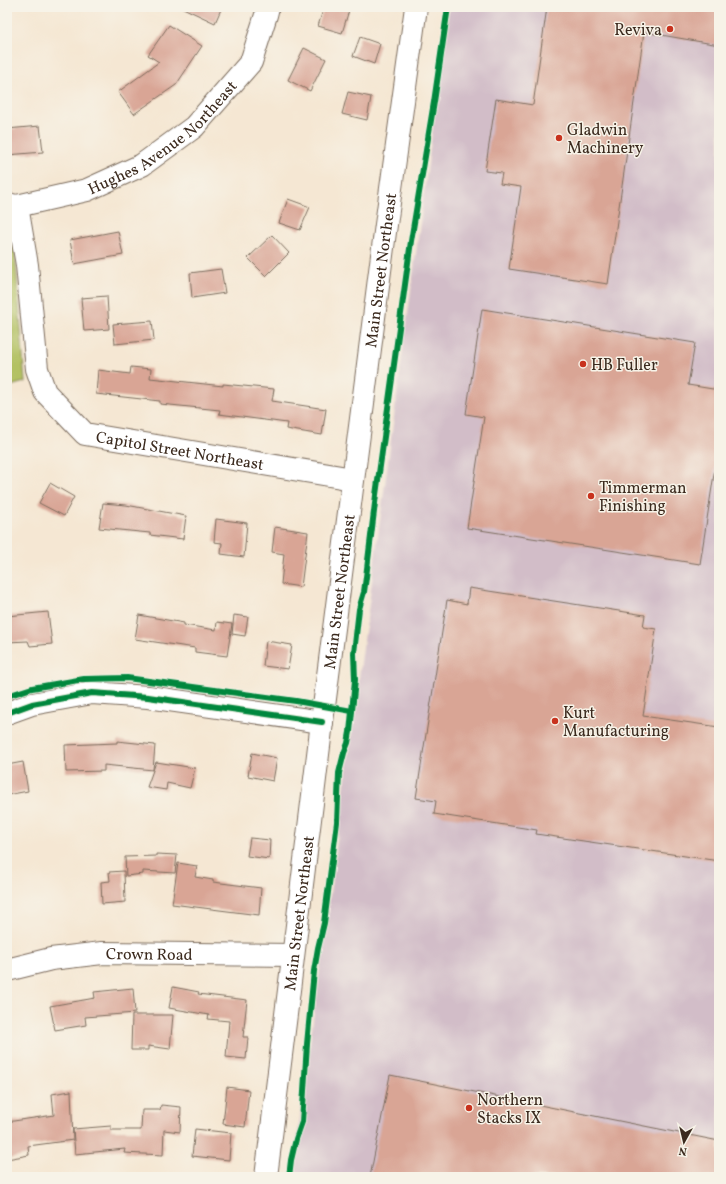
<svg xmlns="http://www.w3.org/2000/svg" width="726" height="1184" font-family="Vollkorn,serif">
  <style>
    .industrial { fill: #d2bdc8 }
    .green { fill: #b3c164; stroke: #777641 }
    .building { fill: #d9a595 }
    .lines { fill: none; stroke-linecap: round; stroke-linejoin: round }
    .minor-casing { stroke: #7c6c5d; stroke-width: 24 }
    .minor { stroke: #fff; stroke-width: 22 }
    .cycleway-casing { stroke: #f7f3e8; stroke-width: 8 }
    .cycleway { stroke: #00873e; stroke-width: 6 }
    .poi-dot { fill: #c8321e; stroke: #f7f3e8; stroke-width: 1.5 }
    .labels { text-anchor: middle; stroke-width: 3; stroke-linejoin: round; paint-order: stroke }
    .poi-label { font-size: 16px; fill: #3b2a1e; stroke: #f7f3e8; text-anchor: start }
    .street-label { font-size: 16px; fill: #3b2a1e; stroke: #f7f3e8 }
  </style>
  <rect width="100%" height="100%" fill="#f7f3e8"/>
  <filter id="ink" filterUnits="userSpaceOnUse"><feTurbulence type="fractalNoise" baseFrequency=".025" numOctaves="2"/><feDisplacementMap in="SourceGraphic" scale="8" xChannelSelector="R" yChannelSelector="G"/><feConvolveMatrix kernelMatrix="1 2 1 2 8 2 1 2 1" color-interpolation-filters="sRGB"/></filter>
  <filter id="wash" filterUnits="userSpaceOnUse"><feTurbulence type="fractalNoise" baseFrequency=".012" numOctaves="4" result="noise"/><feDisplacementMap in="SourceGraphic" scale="16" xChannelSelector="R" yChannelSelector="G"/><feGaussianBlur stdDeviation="0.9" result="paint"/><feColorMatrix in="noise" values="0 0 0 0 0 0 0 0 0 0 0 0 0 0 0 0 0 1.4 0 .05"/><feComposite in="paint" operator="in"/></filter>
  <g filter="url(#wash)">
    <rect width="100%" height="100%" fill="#f5e7d3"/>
    <polygon class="industrial" points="449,7 719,7 719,1177 292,1177"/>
    <polygon class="green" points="7,216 13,223 25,382 7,387"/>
    <g id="blocks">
      <g class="building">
        <polygon points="181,7 222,7 215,23"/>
        <polygon points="324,7 350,7 342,33 318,26"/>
        <polygon points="547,7 719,7 719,45 644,32 608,284 509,269 521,187 500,184 502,173 485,171 496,99 533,105"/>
        <polygon points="169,25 202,46 176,85 134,114 118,92 159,62 148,55"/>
        <polygon points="360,37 380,44 374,64 353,56"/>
        <polygon points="304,48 326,59 310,91 288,80"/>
        <polygon points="348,92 371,97 367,120 342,114"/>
        <polygon points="40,126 43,152 7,155 7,129"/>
        <polygon points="288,199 310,207 300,230 279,223"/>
        <polygon points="118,231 123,255 74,264 70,240"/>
        <polygon points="272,235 289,253 266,276 248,258"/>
        <polygon points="221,269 225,293 192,298 190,273"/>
        <polygon points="107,296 109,329 84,331 81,298"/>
        <polygon points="482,309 695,343 688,385 719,390 719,442 700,564 467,528 484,417 466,414"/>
        <polygon points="152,321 154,340 115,344 113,324"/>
        <polygon points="131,367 151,369 150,378 223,386 223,384 274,389 272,401 326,409 322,435 286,429 287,423 219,414 220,410 160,404 160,401 96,394 98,370 130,374"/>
        <polygon points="50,483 74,497 64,516 39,503"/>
        <polygon points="103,503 126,505 186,516 183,539 150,535 150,533 99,528"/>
        <polygon points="216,519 247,523 244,557 221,554 222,543 214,542"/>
        <polygon points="275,527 308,532 301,587 281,584 284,554 272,552"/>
        <polygon points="469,588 645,615 643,627 656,629 643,716 719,727 719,861 536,834 537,830 434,814 436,801 416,798 447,600 467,604"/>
        <polygon points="48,612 52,644 30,646 28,641 7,642 7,616"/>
        <polygon points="139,615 184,623 184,625 216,630 217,622 232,624 227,656 195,652 195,648 135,639"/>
        <polygon points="234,615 248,617 245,636 232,634"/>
        <polygon points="266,641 292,645 288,669 263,666"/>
        <polygon points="117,741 155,745 153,770 104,765 104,771 66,772 65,745 117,743"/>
        <polygon points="252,753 277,758 273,781 248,776"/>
        <polygon points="23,762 28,791 7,795 7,765"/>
        <polygon points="156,762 195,768 190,788 167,783 166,790 147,787"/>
        <polygon points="250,838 270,840 269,859 247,856"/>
        <polygon points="156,854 177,855 175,873 143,871 143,874 126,876 125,857 156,856"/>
        <polygon points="178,863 197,866 195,877 213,880 213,882 261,888 259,915 172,904"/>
        <polygon points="124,871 125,902 102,904 101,882 110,881 109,872"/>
        <polygon points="173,987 199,992 198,994 247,1000 243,1037 248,1037 246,1059 226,1057 229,1021 208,1019 209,1015 169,1008"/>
        <polygon points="133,988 135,1013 85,1017 86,1025 55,1030 50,1006 95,998 94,992"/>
        <polygon points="132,1015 173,1015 170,1049 148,1046 148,1050 131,1050"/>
        <polygon points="390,1075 719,1141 719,1168 717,1177 370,1177"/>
        <polygon points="227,1087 249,1090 245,1127 223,1124"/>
        <polygon points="71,1091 73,1140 28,1146 29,1155 7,1159 7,1122 54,1115 52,1094"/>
        <polygon points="161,1105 181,1107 180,1132 164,1130 163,1155 124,1153 125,1149 75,1154 73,1129 111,1126 111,1130 141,1130 142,1110 160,1110"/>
        <polygon points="195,1129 231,1133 229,1160 192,1156"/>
      </g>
    </g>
  </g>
  <g filter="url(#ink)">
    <use href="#blocks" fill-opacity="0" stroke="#7c6c5d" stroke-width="1"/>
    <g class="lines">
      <g class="minor-casing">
        <g id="minor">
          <path id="s1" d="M7 204 17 206 87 190 142 165 194 127 251 62 266 15 268 7"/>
          <path id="s2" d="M17 206 27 265 37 369 45 392 85 434 353 479"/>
          <polyline points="7,713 32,704 92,693 148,697 322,722"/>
          <path id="s3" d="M7 970 51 959 102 953 293 955"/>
          <path id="s4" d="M266 1177 322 722 385 232 416 7"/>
        </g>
      </g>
      <use href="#minor" class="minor"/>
      <g class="cycleway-casing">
        <g id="cycleway">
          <polyline points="7,696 32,688 84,679 127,678 296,701 352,711"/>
          <polyline points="7,713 32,704 92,693 148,697 322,722"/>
          <polyline points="289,1177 291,1160 296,1139 302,1122 307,1044 314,971 318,948 324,923 337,822 339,773 344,753 348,743 350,732 355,680 354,653 359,609 364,592 366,577 376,495 411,241 434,102 448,7"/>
        </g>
      </g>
      <use href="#cycleway" class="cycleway"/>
    </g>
  </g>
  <g class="poi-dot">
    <circle cx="670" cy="29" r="4"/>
    <circle cx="559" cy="138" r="4"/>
    <circle cx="583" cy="364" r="4"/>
    <circle cx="591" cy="496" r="4"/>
    <circle cx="555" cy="721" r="4"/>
    <circle cx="469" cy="1108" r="4"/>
  </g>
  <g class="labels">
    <g class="poi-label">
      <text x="662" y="35" text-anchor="end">Reviva</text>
      <text x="567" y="135">Gladwin<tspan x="567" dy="18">Machinery</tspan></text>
      <text x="591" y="370">HB Fuller</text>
      <text x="599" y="493">Timmerman<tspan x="599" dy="18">Finishing</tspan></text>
      <text x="563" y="718">Kurt<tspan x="563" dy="18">Manufacturing</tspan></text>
      <text x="477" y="1105">Northern<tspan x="477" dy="18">Stacks IX</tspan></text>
    </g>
    <g class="street-label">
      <text dy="6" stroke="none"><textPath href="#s1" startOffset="175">Hughes Avenue Northeast</textPath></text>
      <text dy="6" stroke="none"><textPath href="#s4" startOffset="914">Main Street Northeast</textPath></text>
      <text dy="6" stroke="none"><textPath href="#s2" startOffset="343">Capitol Street Northeast</textPath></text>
      <text dy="6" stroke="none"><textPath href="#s4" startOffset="590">Main Street Northeast</textPath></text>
      <text dy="6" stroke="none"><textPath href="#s4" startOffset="266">Main Street Northeast</textPath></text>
      <text dy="6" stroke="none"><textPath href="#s3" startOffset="144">Crown Road</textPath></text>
    </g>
  </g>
  <rect width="726" height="1184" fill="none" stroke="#f7f3e8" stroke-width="24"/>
  <g transform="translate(684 1142) rotate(188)" stroke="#f7f3e8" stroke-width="3" paint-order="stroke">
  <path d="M0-3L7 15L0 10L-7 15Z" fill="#3b2a1e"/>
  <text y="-6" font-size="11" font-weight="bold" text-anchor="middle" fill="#3b2a1e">N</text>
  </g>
</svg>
